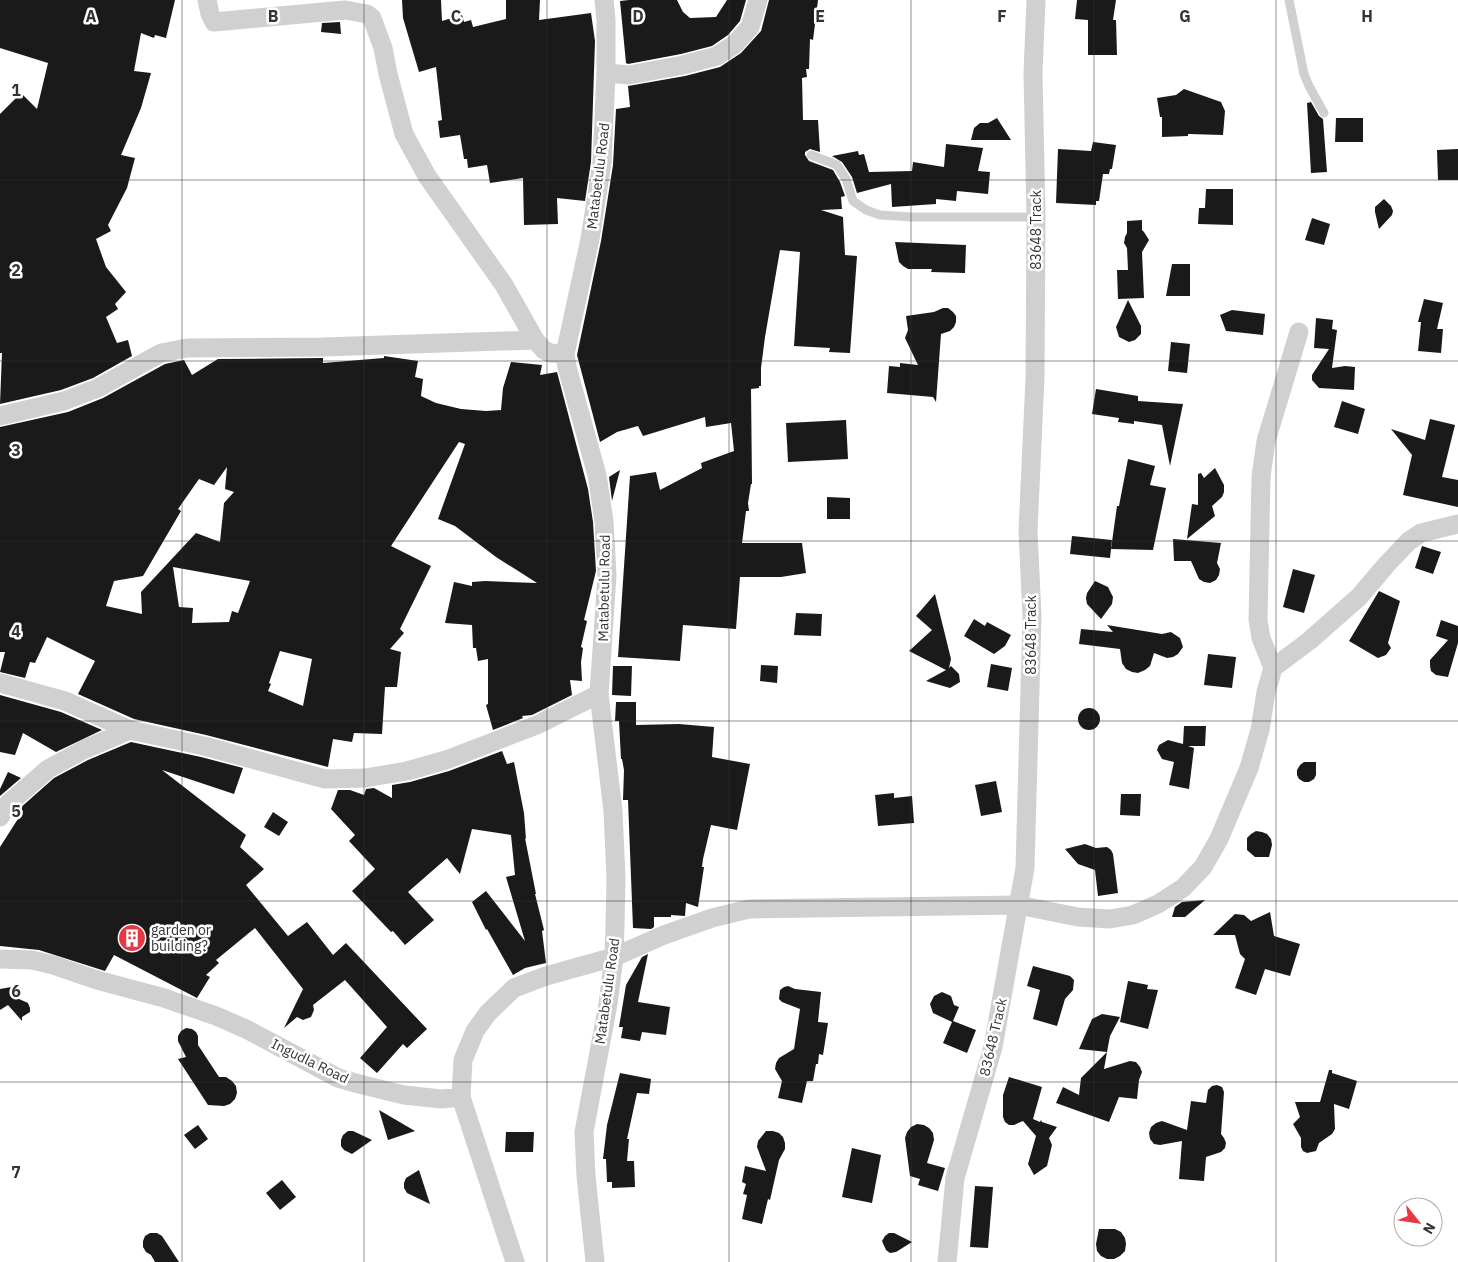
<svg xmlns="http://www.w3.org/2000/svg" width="1458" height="1262" font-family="'IBM Plex Sans',sans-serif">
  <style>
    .building { fill: #1a1a1a; fill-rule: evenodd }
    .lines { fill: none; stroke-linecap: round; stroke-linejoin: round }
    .service { stroke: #d0d0d0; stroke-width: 9 }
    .minor { stroke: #d0d0d0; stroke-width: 19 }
    .grid { fill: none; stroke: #333; stroke-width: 1; stroke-opacity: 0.55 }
    .labels { text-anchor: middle; stroke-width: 5; stroke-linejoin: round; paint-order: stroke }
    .street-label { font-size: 14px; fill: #333; stroke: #fff }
    .poi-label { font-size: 14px; fill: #333; stroke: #fff; text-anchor: start }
    .grid-label { font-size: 16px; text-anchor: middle; font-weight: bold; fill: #333; stroke: #fff; stroke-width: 5; stroke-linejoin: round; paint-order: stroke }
  </style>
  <rect width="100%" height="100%" fill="#fff"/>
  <g class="building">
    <polygon points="0,0 175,0 166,38 155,35 154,38 141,33 134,71 151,73 141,108 121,155 135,158 127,188 108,225 111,231 96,239 106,267 126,292 115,304 118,309 106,317 117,343 128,340 132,356 93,378 61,390 0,404 2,353 0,353 0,114 21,93 37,109 48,63 0,48"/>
    <polygon points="402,0 441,0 442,21 462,15 464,22 471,20 473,27 506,19 506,0 540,0 539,20 591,13 595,41 591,162 585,201 557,198 558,224 524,225 523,178 490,183 487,165 468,168 467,159 464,159 460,135 440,138 438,121 442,120 436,67 419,72 403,18"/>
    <polygon points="629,0 677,0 683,12 690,18 716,17 727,0 746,0 740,21 728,35 712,46 681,54 628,64 626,63 620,1"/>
    <polygon points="769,0 818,0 813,40 810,39 809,69 806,69 807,77 802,78 803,120 818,120 820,152 810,149 805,152 805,155 809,161 833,170 840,182 845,196 841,197 842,209 821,210 843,217 845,255 857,256 850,353 829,352 830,348 794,346 800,252 780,250 765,337 761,368 761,386 759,386 759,388 751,389 752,484 751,484 748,503 749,511 746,511 742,543 802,543 806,573 781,577 740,577 736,629 683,625 680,661 618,657 630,476 656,472 660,490 702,468 701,463 734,451 731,423 706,427 705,417 643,436 638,426 617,432 600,442 577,355 601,241 613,165 616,109 630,107 628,86 685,76 720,67 741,53 761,31"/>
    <polygon points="1077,0 1116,0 1113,20 1116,20 1117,55 1088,55 1088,20 1075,19"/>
    <polygon points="340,22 341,34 321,32 322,23"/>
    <polygon points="1184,89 1221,102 1225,111 1223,135 1188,134 1188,136 1162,137 1162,117 1160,117 1157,98 1176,95"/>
    <polygon points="1311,102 1319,116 1323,119 1327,172 1311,173 1307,103"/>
    <polygon points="997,118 1011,140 971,140 974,128 980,123 988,123"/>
    <polygon points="1336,118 1363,118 1363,142 1335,142"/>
    <polygon points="1093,142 1116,145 1112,169 1110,169 1109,174 1103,174 1099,201 1096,201 1096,205 1056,203 1058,149 1091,151"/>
    <polygon points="946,144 983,148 978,171 990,172 988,194 957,191 956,201 936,199 936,204 892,207 891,184 857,193 852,177 842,162 832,156 858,151 859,155 864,154 869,172 912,171 913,162 944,167"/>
    <polygon points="1458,149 1458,180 1438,180 1437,150"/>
    <polygon points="1206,189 1233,189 1233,225 1198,224 1199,208 1205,208"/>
    <polygon points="1384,199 1391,206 1393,211 1392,215 1379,229 1375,212 1375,207"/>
    <polygon points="1312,218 1330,224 1324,245 1305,240"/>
    <polygon points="1142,220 1142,230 1144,232 1149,240 1142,252 1144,298 1118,299 1117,270 1128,270 1127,248 1124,243 1125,237 1127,233 1127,221"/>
    <polygon points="895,242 966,245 965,273 931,272 932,269 908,269 903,266 899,262"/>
    <polygon points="1172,264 1190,264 1190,296 1166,296"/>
    <polygon points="1424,299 1443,303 1437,329 1443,329 1441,353 1418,351 1421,322 1418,322"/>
    <polygon points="1128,300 1141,326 1141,334 1135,340 1129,342 1119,337 1116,327"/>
    <polygon points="943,308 948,308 953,312 956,316 956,322 954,327 950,331 941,334 936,402 933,397 887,393 889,366 900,367 900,363 918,365 905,338 908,330 906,316 934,312"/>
    <polygon points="1232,310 1265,314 1263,335 1226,331 1220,315"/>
    <polygon points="1316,318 1333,320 1332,329 1337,330 1332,368 1345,366 1355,367 1354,390 1319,388 1312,380 1312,375 1329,349 1314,348"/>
    <polygon points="1171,342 1190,344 1187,373 1168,371"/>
    <path d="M384 356 418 361 415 377 423 379 421 396 436 403 461 409 486 411 501 410 503 388 511 362 542 365 540 375 557 372 588 489 593 522 596 571 584 620 587 621 581 647 583 648 581 662 582 681 570 680 572 695 532 715 522 716 523 718 493 730 486 705 488 704V659L478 661 476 648H473L472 625 445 623 454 582 472 586V582L485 581 537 583 496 557 455 526 438 519 465 444 459 442 391 546 431 566 400 629 404 633 390 649 401 652 397 687H385L382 734 354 733 352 742 333 739 328 767 206 735 134 719 78 694 95 661 47 637 35 663 30 662 25 678 0 672 5 652H0V427L68 412 103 398 165 364 184 360 192 375 218 359 323 358V363L384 358ZM227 467 225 489 234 492 224 503 220 542 196 533 141 592 142 614 106 606 114 581 143 576 181 511 178 509 199 479 214 485ZM173 567 250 581 238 613 232 611 229 622 192 623 193 608 179 607ZM280 651 312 659 303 706 268 691 271 684 269 683Z"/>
    <polygon points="1096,389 1138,396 1138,401 1183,404 1170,466 1162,425 1134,421 1134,424 1118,422 1119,418 1092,414"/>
    <polygon points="1342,401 1365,409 1358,434 1334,427"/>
    <polygon points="1430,419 1455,425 1442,477 1458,480 1458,507 1403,495 1412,455 1391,429 1425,440"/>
    <polygon points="846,420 848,459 788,462 786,423"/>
    <polygon points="1128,459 1155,466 1150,485 1166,488 1153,550 1111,549 1117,506 1119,506"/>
    <polygon points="1215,468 1224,485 1224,492 1222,497 1212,506 1215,516 1187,539 1192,504 1198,505 1198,474 1201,473 1204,478"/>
    <polygon points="620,470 612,501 609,477"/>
    <polygon points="827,497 850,498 850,519 827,519"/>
    <polygon points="1072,536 1112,540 1110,558 1070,554"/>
    <polygon points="1173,539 1221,543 1217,563 1220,569 1219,575 1216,580 1210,583 1204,582 1199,579 1191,561 1174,561"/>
    <polygon points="1422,546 1441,552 1433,574 1415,568"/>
    <polygon points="1293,569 1315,575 1304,613 1283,607"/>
    <polygon points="1095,581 1108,587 1113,597 1112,604 1101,619 1087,604 1086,598 1087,593"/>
    <polygon points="1379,591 1400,601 1388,643 1391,648 1386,655 1378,658 1349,641"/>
    <polygon points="935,594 951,659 949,668 951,666 959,674 960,682 950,688 926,681 946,670 909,651 932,630 916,616"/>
    <polygon points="796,613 822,614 821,636 794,635"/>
    <polygon points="974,619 985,626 987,622 1011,635 1005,646 994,654 964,636"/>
    <polygon points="1441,620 1458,626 1458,643 1448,677 1436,675 1431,671 1430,666 1430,660 1448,640 1436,636"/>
    <polygon points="1107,625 1162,634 1171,632 1180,638 1183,647 1178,654 1173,657 1167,658 1154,653 1150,666 1145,670 1138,673 1132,672 1126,669 1122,663 1120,649 1079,644 1081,629 1113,632"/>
    <polygon points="1208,654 1236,657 1232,688 1204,685"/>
    <polygon points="991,664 1012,668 1008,691 987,687"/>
    <polygon points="761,665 778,666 777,683 760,681"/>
    <polygon points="613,666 632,666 631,696 612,695"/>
    <polygon points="0,695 61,712 102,730 56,752 23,733 15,755 0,752"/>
    <polygon points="616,702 636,702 636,725 679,724 714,727 712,757 750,764 737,830 711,825 703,859 702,867 704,867 698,907 686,903 685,916 671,915 671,917 654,917 654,927 651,929 633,928 628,800 623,800 624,770 622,759 621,759 619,721 615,721"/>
    <circle cx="1089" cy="719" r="11"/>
    <polygon points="1184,726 1206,726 1205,746 1188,746 1194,748 1189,789 1169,785 1174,762 1162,759 1157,750 1159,745 1168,740 1183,744"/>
    <polygon points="131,742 201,757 243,768 234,794 162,770 246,835 240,847 264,869 246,885 288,936 307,922 333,955 346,943 427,1029 407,1048 403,1044 377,1073 360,1058 387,1027 345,980 313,1005 314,1010 311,1017 303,1020 297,1017 284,1028 303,989 255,928 216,960 219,963 206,975 210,977 197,998 114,955 105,971 39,950 0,946 0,847 23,811 19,809 54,778 88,760"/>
    <polygon points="502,751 507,764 514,762 524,813 526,839 525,838 536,894 535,894 544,930 542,931 546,963 525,968 513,975 487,929 486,930 472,902 486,891 525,941 506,877 515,875 511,835 472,829 460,874 447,858 408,892 434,920 405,945 393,931 391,932 352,891 375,869 349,841 355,835 331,809 338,790 350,790 364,795 366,789 374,788 392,798 392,785 410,782 449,771"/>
    <polygon points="1304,762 1316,762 1316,775 1314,779 1309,782 1304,782 1299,779 1297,775 1297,770 1300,765"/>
    <polygon points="8,772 21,778 0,796 0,789"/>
    <polygon points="996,781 1002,812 981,816 975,785"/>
    <polygon points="894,793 894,798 912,796 914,823 878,826 875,795"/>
    <polygon points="1121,794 1141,794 1140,816 1120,815"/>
    <polygon points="273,812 288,822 279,836 264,827"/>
    <polygon points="1256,831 1262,832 1267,834 1271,839 1272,845 1269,857 1255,857 1247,850 1247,838 1251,834"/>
    <polygon points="1085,844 1096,848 1107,847 1111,850 1113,854 1118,893 1098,896 1095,870 1078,864 1065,849"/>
    <polygon points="1205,900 1185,917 1172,917 1175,907 1182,902"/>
    <polygon points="1270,912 1274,936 1300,944 1290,976 1265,969 1256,995 1235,988 1245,959 1240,954 1235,935 1213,935 1235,914 1244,915 1251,921"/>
    <polygon points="648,954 638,1002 670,1007 666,1035 642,1032 640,1041 621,1038 623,1027 619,1027 626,985 642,957"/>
    <polygon points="1033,966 1070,976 1074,980 1073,990 1065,999 1057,1026 1033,1019 1040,990 1027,986"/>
    <polygon points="1128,981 1148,985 1147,989 1158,990 1148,1029 1120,1022"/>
    <polygon points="17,986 19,999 28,1003 30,1008 30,1012 22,1017 22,1021 8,1005 0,1010 0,989"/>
    <polygon points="788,986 795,989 821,992 818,1022 828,1023 823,1055 819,1054 818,1064 816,1064 813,1081 807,1081 802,1103 778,1098 782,1081 775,1069 776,1063 779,1058 794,1049 800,1009 782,1002 779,999 780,990 784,987"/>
    <polygon points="942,992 951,996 954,1005 959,1007 953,1021 976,1030 967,1053 943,1043 952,1022 933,1013 930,1004 934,996"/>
    <polygon points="1102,1014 1120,1017 1110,1036 1107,1052 1079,1049 1092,1019"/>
    <polygon points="186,1028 192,1029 196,1032 198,1036 198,1045 219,1077 226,1077 232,1081 236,1086 237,1093 235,1099 230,1104 224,1106 208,1105 178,1059 186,1057 178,1041 178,1036 181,1031"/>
    <polygon points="1107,1052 1104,1069 1130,1061 1136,1062 1140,1067 1142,1072 1139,1080 1137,1099 1119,1097 1109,1122 1056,1103 1063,1087 1079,1095 1081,1078"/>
    <polygon points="1329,1070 1332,1070 1332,1073 1357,1081 1349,1109 1334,1104 1335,1129 1332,1134 1319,1143 1316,1151 1307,1153 1303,1151 1301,1147 1301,1138 1293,1124 1300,1117 1295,1102 1320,1102"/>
    <polygon points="620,1073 651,1079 649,1094 637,1093 627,1139 629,1139 627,1161 634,1161 635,1187 612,1188 612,1182 607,1182 606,1159 603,1159 607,1125"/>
    <polygon points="1009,1077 1042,1087 1033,1119 1040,1122 1041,1120 1042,1122 1057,1127 1049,1138 1052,1145 1047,1166 1034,1175 1028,1164 1036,1136 1023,1121 1014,1125 1009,1125 1005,1122 1003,1117 1003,1095"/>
    <polygon points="1217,1085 1222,1087 1224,1092 1221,1134 1224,1138 1226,1143 1225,1148 1221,1152 1206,1157 1204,1181 1179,1179 1182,1141 1160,1145 1154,1144 1150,1139 1149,1133 1151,1127 1156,1123 1162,1121 1187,1130 1191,1101 1206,1103 1208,1090 1212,1086"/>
    <polygon points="379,1110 415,1131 388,1140"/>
    <polygon points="917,1124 924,1125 929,1128 933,1133 934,1140 927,1163 945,1168 938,1191 918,1185 920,1179 910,1176 905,1138 907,1132 911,1127"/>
    <polygon points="198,1125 208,1139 195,1149 184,1135"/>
    <polygon points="348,1131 353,1131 372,1140 352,1154 344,1150 341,1146 341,1140 343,1135"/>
    <polygon points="766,1131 773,1131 779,1133 783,1137 785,1143 785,1149 779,1160 770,1200 768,1199 762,1224 742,1219 747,1195 743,1194 746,1184 742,1182 745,1166 766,1171 757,1147 758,1141"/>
    <polygon points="506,1132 534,1132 533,1152 505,1152"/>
    <polygon points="852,1148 881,1155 872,1203 842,1197"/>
    <polygon points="419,1170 430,1204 407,1193 404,1188 404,1183 406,1178"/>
    <polygon points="282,1180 296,1197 280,1210 266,1193"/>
    <polygon points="975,1186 993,1187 988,1248 970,1247"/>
    <polygon points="1099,1229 1115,1229 1121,1232 1125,1238 1126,1244 1125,1251 1120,1256 1114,1259 1107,1259 1101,1256 1097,1251 1096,1244"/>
    <polygon points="150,1233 157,1233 162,1236 179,1262 155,1262 151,1255 146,1252 143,1247 143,1241 145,1236"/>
    <polygon points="889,1233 894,1233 912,1242 896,1252 890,1253 886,1250 882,1241 885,1236"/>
  </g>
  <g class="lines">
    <g class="service">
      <polyline points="1289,0 1304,74 1309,86 1324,113"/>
      <polyline points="811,155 837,165 846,179 853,201 866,210 880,215 912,217 1036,217"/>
    </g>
    <g class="minor">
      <polyline points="207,0 210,14 214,22 345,10 367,14 372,18 383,48 388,74 404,134 427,176 504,285 535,340 544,350 550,353 565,354"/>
      <polyline points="606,73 629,75 683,65 717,56 735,44 750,27 758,0"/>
      <polyline points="0,416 64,401 98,388 161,353 187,348 323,347 535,340"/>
      <polyline points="1273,668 1261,638 1258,620 1261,477 1266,441 1299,332"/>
      <polyline points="0,683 65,701 130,730"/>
      <polyline points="0,817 8,804 48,769 83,750 130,730 204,746 325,779 365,778 407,771 446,760 537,725 599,694"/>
      <polyline points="0,959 32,960 53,965 97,980 164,998 216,1016 246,1029 338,1078 359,1084 404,1095 441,1099 461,1097 463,1060 475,1031 488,1013 514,988 546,976 614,957 664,935 712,918 749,909 1018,905 1078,917 1110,919 1133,915 1158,904 1183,888 1203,867 1219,839 1249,768 1260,730 1266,692 1273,668 1309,641 1359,597 1387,564 1409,541 1421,533 1458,524"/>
      <polyline points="461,1097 515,1262"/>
      <polyline points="595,1262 586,1176 584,1132 608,1004 614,957 615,926 616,878 613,811 599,694 607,575 604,521 597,475 567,367 565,354 590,239 602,163 606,73 606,20 604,0"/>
      <polyline points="947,1262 955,1178 993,1047 1025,868 1032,617 1028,531 1035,378 1036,217 1033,73 1036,0"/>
    </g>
  </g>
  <path class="grid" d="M182 0V1262M364 0V1262M547 0V1262M729 0V1262M911 0V1262M1094 0V1262M1276 0V1262M0 180H1458M0 361H1458M0 541H1458M0 721H1458M0 901H1458M0 1082H1458"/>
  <defs>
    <g id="building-disc" transform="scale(1.4375)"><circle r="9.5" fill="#e63946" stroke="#fff"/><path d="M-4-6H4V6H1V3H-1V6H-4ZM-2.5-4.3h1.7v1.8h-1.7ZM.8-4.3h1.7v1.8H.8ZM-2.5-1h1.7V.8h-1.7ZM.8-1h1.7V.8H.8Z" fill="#fff"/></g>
  </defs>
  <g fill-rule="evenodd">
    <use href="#building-disc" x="132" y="938"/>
  </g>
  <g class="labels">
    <g class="street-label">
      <text transform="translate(598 176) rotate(-83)" y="5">Matabetulu Road</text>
      <text transform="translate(1036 230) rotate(-90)" y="5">83648 Track</text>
      <text transform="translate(604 588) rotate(-89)" y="5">Matabetulu Road</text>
      <text transform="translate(1031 635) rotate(-90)" y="5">83648 Track</text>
      <text transform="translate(607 991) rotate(-82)" y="5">Matabetulu Road</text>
      <text transform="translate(993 1037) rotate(-77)" y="5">83648 Track</text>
      <text transform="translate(310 1061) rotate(26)" y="5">Ingudla Road</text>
    </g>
    <g class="poi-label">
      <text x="151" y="935">garden or<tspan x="151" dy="16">building?</tspan></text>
    </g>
  </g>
  <g class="grid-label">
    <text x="91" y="22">A</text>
    <text x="273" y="22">B</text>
    <text x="456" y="22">C</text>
    <text x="638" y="22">D</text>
    <text x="820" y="22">E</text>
    <text x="1002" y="22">F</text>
    <text x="1185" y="22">G</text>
    <text x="1367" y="22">H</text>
    <text x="16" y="96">1</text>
    <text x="16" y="276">2</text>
    <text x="16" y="456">3</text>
    <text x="16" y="637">4</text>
    <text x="16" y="817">5</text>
    <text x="16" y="997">6</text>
    <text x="16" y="1178">7</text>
  </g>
  <g transform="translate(1418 1222) rotate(120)"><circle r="24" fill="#ffffff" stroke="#adadad"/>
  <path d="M0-4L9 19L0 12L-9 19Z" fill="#e63946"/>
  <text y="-8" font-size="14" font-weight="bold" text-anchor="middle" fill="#333333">N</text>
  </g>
</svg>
